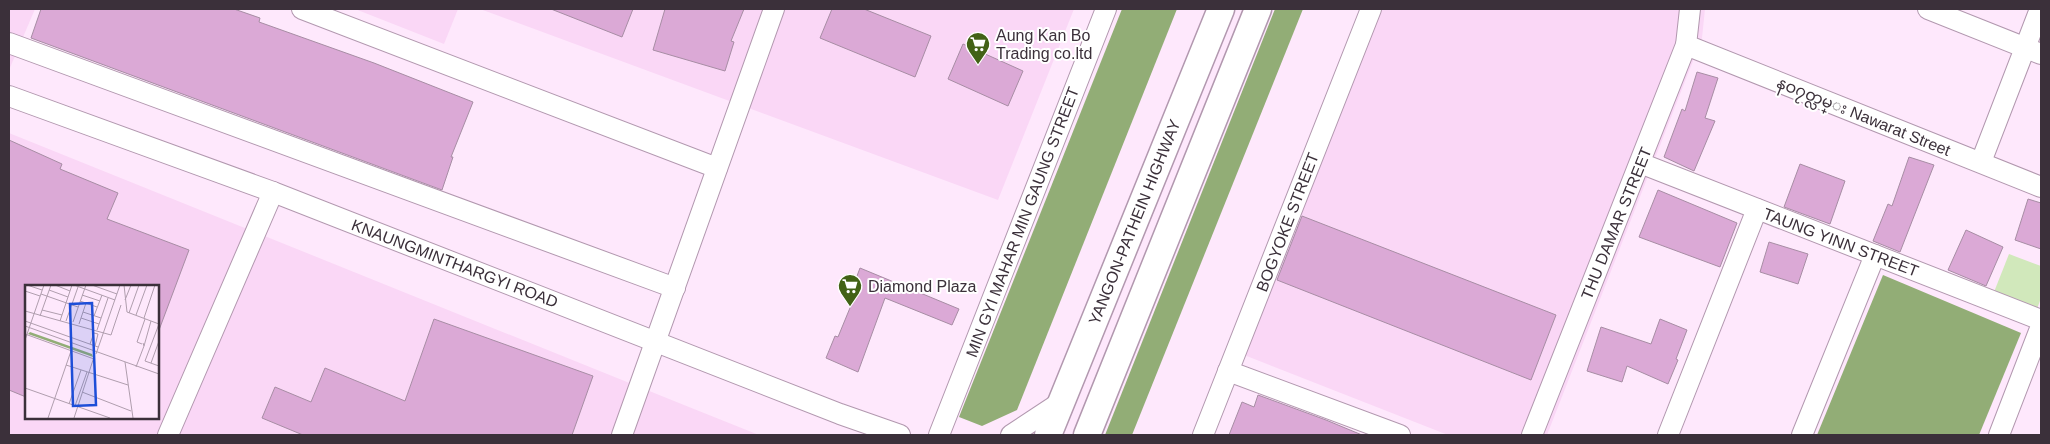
<svg xmlns="http://www.w3.org/2000/svg" width="2050" height="444" font-family="Helvetica,'Noto Sans Myanmar',sans-serif">
  <style>
    .built { fill: #fad7f6; fill-rule: evenodd }
    .green { fill: #d1e8bb }
    .water { fill: #92ad76 }
    .building { fill: #dba9d6; stroke: #a78da4 }
    .lines { fill: none; stroke-linecap: round; stroke-linejoin: round }
    .minor-casing { stroke: #b298af; stroke-width: 22 }
    .major-casing { stroke: #b298af; stroke-width: 29 }
    .minor { stroke: #fff; stroke-width: 20 }
    .major { stroke: #fff; stroke-width: 26 }
    .labels { text-anchor: middle; stroke-width: 4; stroke-linejoin: round; paint-order: stroke }
    .poi-label { font-size: 16px; fill: #3b303a; stroke: #fff; text-anchor: start }
    .street-label { font-size: 16px; fill: #3b303a; stroke: #fff }
    .inset-road { fill: none; stroke: #b09eae; stroke-width: 1 }
    .view { fill: #1d4ed8; fill-opacity: 0.15; stroke: #1d4ed8; stroke-width: 2.5 }
    .inset-edge { fill: none; stroke: #3b303a; stroke-width: 2.5 }
  </style>
  <rect width="100%" height="100%" fill="#fee8fc"/>
  <g class="built">
    <polygon points="9,9 35,9 9,70"/>
    <polygon points="355,9 458,9 444,44"/>
    <polygon points="480,9 1074,9 998,200"/>
    <polygon points="1375,9 1705,9 1702,38 1547,435 1448,435 1239,353"/>
    <path d="M9 133 684 405 759 435H9ZM26 286H158V418H26Z"/>
  </g>
  <polygon class="green" points="2009,254 2041,266 2041,298 2037,309 1994,292"/>
  <g class="water">
    <polygon points="1122,9 1177,9 1017,410 982,426 959,417"/>
    <polygon points="1275,9 1303,9 1132,435 1105,435"/>
    <polygon points="1883,275 2021,333 1979,435 1817,435"/>
  </g>
  <g class="building">
    <polygon points="41,9 234,9 260,18 259,22 374,63 473,102 451,157 453,157 442,190 31,38"/>
    <polygon points="551,9 633,9 622,37"/>
    <polygon points="665,9 744,9 731,41 734,42 725,71 653,50"/>
    <polygon points="832,9 864,9 931,36 915,77 820,38"/>
    <polygon points="963,44 1023,71 1008,106 948,79"/>
    <polygon points="1697,72 1718,78 1705,118 1715,121 1694,171 1664,157 1682,109 1685,111"/>
    <polygon points="9,140 62,164 60,169 118,193 107,219 189,250 159,330 158,286 26,286 26,397 9,390"/>
    <polygon points="1909,157 1934,165 1900,252 1873,241 1888,204 1892,206"/>
    <polygon points="1800,164 1845,181 1830,224 1784,207"/>
    <polygon points="1658,190 1737,223 1720,267 1639,237"/>
    <polygon points="2028,199 2041,203 2041,249 2015,240"/>
    <polygon points="1302,216 1556,315 1531,380 1277,280"/>
    <polygon points="1966,230 2003,247 1986,286 1948,270"/>
    <polygon points="1769,242 1808,254 1798,284 1760,272"/>
    <polygon points="860,268 959,309 952,325 885,298 858,372 826,358 835,336 838,337 859,286 854,284"/>
    <polygon points="434,319 593,376 572,435 303,435 262,418 275,387 311,402 325,368 405,401"/>
    <polygon points="1660,319 1687,330 1676,359 1678,360 1668,384 1627,366 1622,382 1587,371 1601,327 1651,344"/>
    <polygon points="1258,395 1326,420 1362,435 1229,435 1242,402 1254,407"/>
  </g>
  <g class="lines">
    <g class="minor-casing">
      <g id="minor">
        <polyline points="302,9 717,168"/>
        <polyline points="1928,9 2041,54"/>
        <polyline points="9,43 675,288"/>
        <polyline points="1686,45 2041,187"/>
        <polyline points="9,96 273,192 840,414 900,435"/>
        <polyline points="1981,162 2040,9"/>
        <polyline points="1640,163 2041,320"/>
        <polyline points="1228,371 1400,435"/>
        <polyline points="168,435 273,192"/>
        <polyline points="622,435 774,9"/>
        <polyline points="939,435 1106,9"/>
        <polyline points="1011,435 1061,402"/>
        <polyline points="1203,435 1371,9"/>
        <polyline points="1532,435 1686,45 1690,9"/>
        <polyline points="1668,435 1757,209"/>
        <polyline points="1802,435 1875,255"/>
        <polyline points="1999,435 2041,326"/>
      </g>
    </g>
    <g class="major-casing">
      <g id="major">
        <polyline points="1048,435 1221,9"/>
        <polyline points="1087,435 1258,9"/>
      </g>
    </g>
    <use href="#minor" class="minor"/>
    <use href="#major" class="major"/>
  </g>
  <defs>
    <g id="supermarket-pin" transform="scale(1.25)"><path d="M0 17L-7.5 6A9.5 9.5 0 1 1 7.5 6Z" fill="#426216" stroke="#fff"/><path d="M-6-5.5h2.5l.6 2H6L4.5 2H-2.5L-4.4-4H-6ZM-1.5 3.2a1.3 1.3 0 1 0 .1 0ZM3 3.2a1.3 1.3 0 1 0 .1 0Z" fill="#fff"/></g>
  </defs>
  <g fill-rule="evenodd">
    <use href="#supermarket-pin" x="978" y="44"/>
    <use href="#supermarket-pin" x="850" y="286"/>
  </g>
  <g class="labels">
    <g class="poi-label">
      <text x="996" y="41">Aung Kan Bo<tspan x="996" dy="18">Trading co.ltd</tspan></text>
      <text x="868" y="292">Diamond Plaza</text>
    </g>
    <g class="street-label">
      <text transform="translate(1864 116) rotate(22)" y="6">နဝ၇တ္လမ္း Nawarat Street</text>
      <text transform="translate(1022 222) rotate(-69)" y="6">MIN GYI MAHAR MIN GAUNG STREET</text>
      <text transform="translate(1134 222) rotate(-68)" y="6">YANGON-PATHEIN HIGHWAY</text>
      <text transform="translate(1287 222) rotate(-69)" y="6">BOGYOKE STREET</text>
      <text transform="translate(1616 223) rotate(-68)" y="6">THU DAMAR STREET</text>
      <text transform="translate(1841 242) rotate(21)" y="6">TAUNG YINN STREET</text>
      <text transform="translate(455 263) rotate(21)" y="6">KNAUNGMINTHARGYI ROAD</text>
    </g>
  </g>
  <g transform="translate(25 285)">
    <rect width="134" height="134" fill="#fee8fc"/>
    <path d="M5 47 67 69 68 72 3 49Z" fill="#92ad76"/>
    <path class="inset-road" d="M2 0 17 5M30 0 45 6M49 0 90 15M67 0 92 9M99 0 102 27 134 39M24 5 43 12M0 6 15 11M16 9 53 22M57 10 75 16M100 15 106 0M55 16 72 22M17 25 37 30M0 26 86 50 96 20M58 27 76 33M104 28 114 0M111 30 122 0M15 31 26 0M69 31 77 10M56 33 74 39M119 33 130 0M0 36 73 62M35 36 47 0M41 36 53 2M48 37 61 0M54 39 61 18M134 39 120 76 134 81M0 41 134 89M72 45 83 13M0 49 69 74M0 55 19 0M118 58 119 61 126 36M65 59 69 48 73 49 70 61M117 59 112 57 120 34M71 69 95 0M100 77 108 133M126 78 134 56M41 80 103 100M111 82 119 61M0 103 85 133M57 107 106 126M44 119 56 85M50 121 62 87M23 133 46 66M49 133 69 72"/>
    <path class="view" d="M67 18 71 120 48 121 45 19Z"/>
    <rect width="134" height="134" class="inset-edge"/>
  </g>
  <rect width="2050" height="444" fill="none" stroke="#3b303a" stroke-width="20"/>
</svg>
